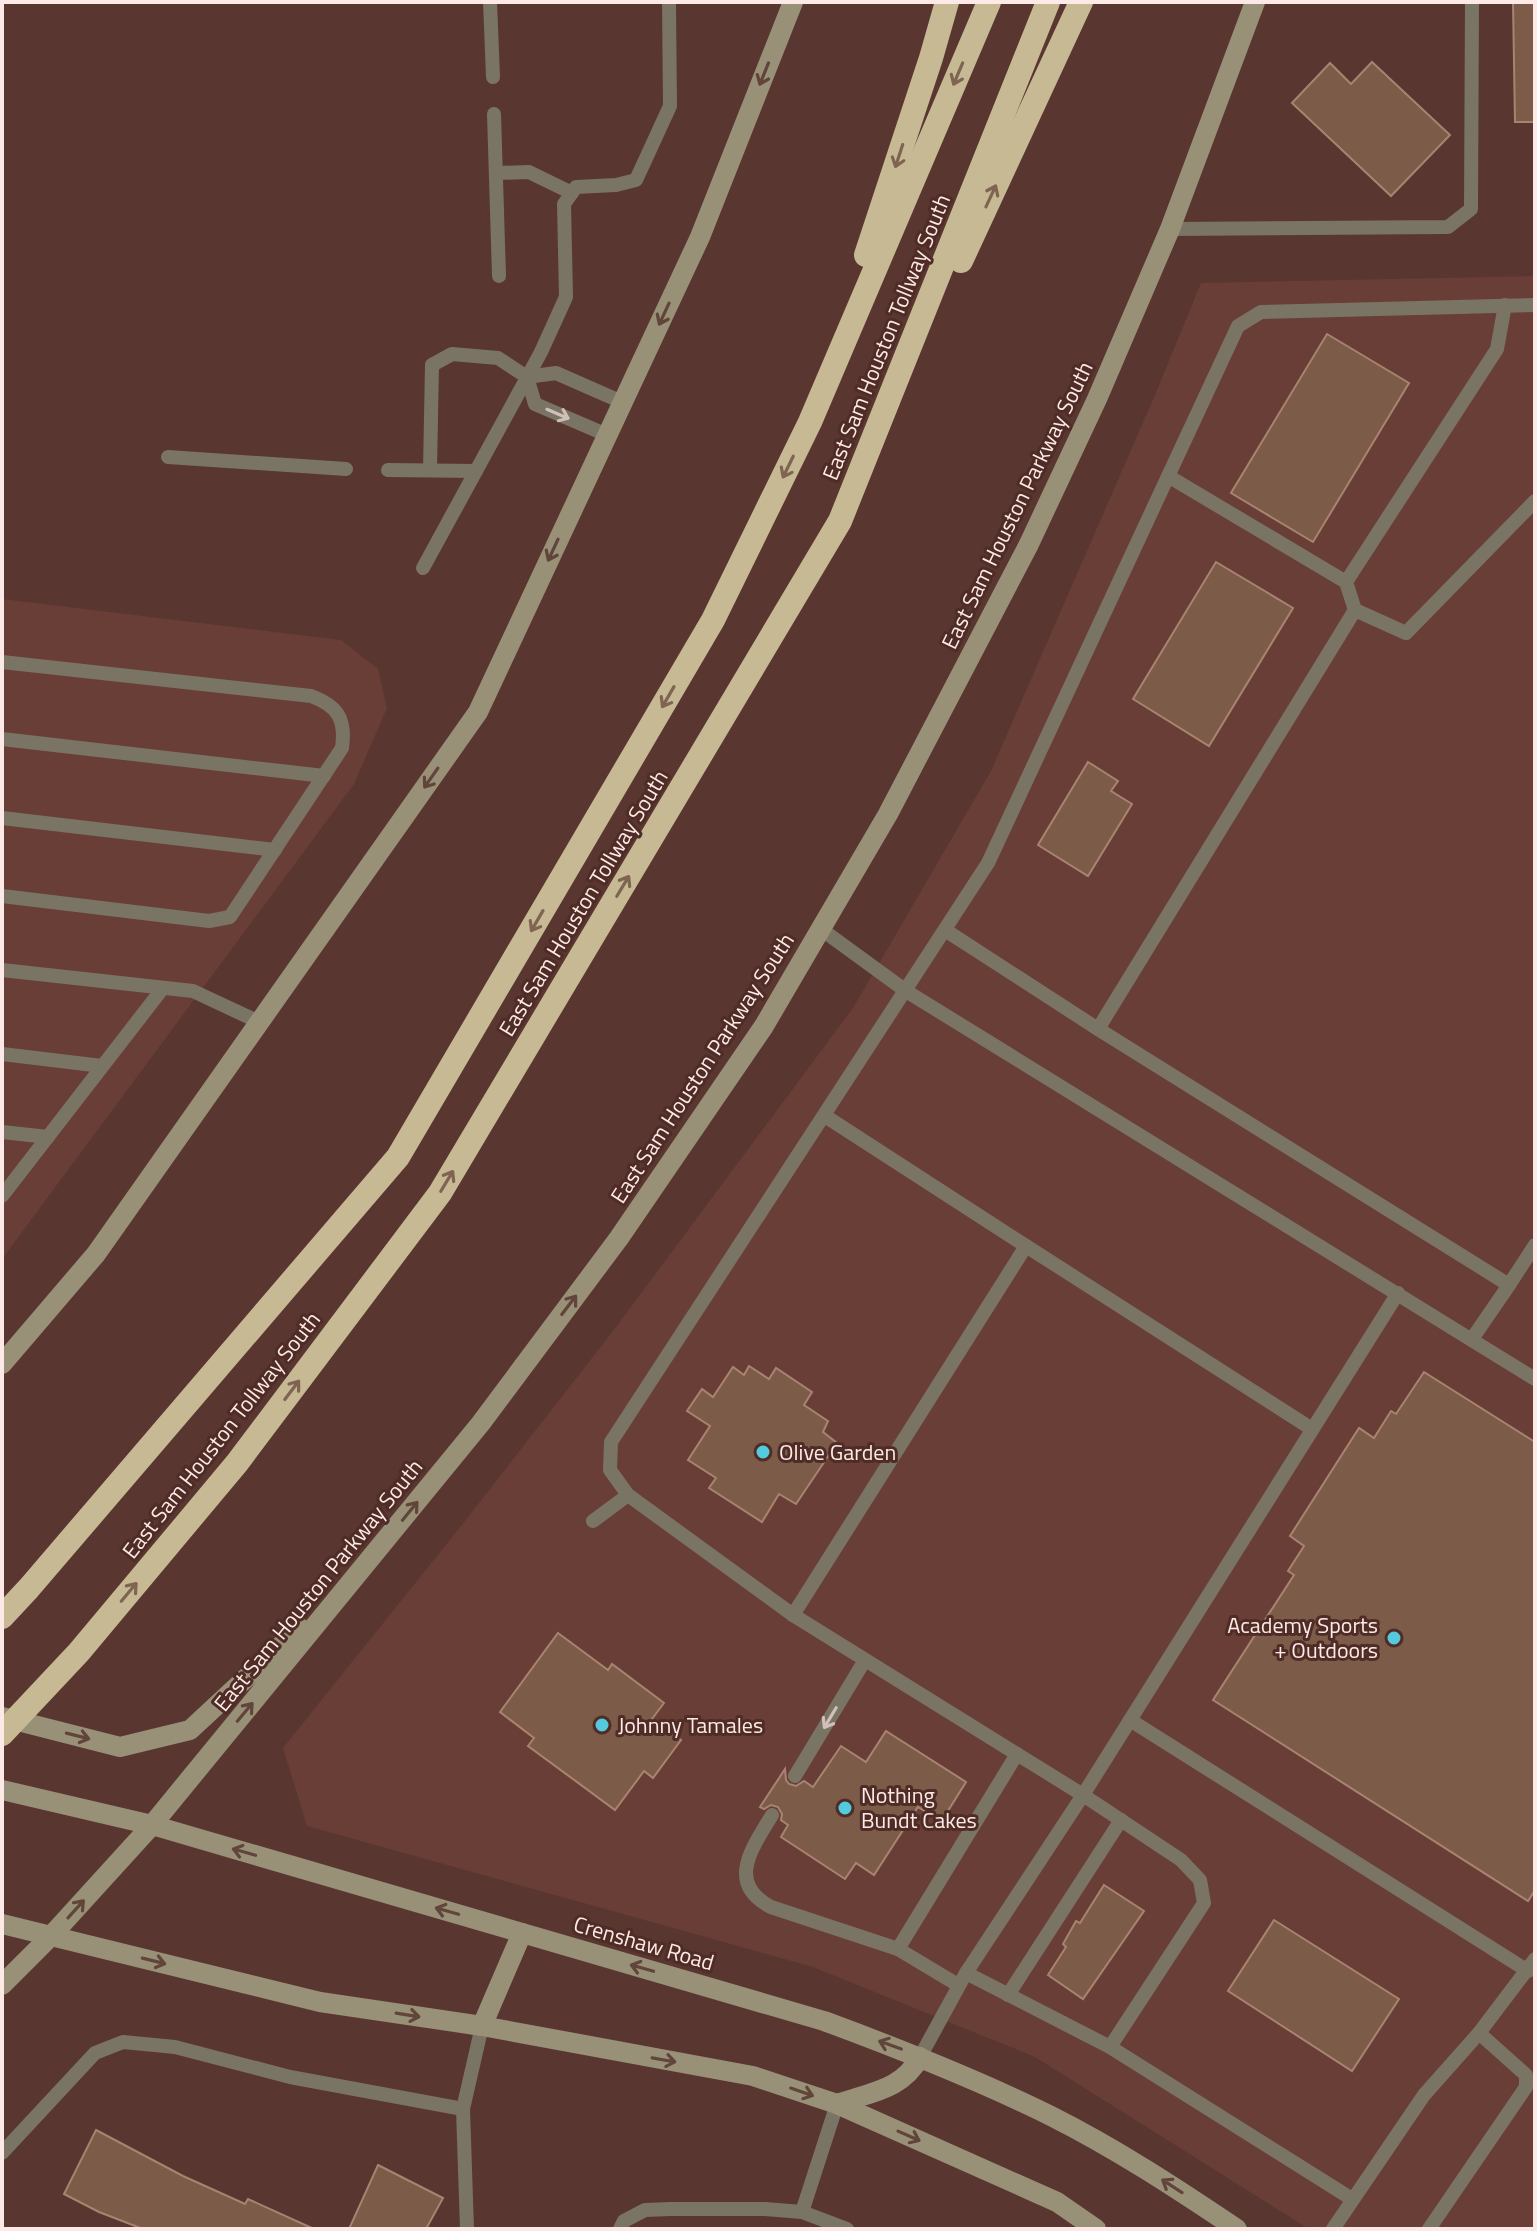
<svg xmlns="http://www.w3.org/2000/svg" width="1537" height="2231" font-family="'Titillium Web',sans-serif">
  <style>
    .built { fill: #693e37 }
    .building { fill: #7c5b48; stroke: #a88470; stroke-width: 2 }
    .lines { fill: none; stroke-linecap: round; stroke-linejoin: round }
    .lane { stroke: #7a7465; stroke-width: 14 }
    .secondary { stroke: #999078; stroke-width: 20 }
    .highway { stroke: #c6b994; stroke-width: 24 }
    .oneway { stroke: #62453a }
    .oneway2 { stroke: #7f6452 }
    .oneway3 { stroke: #cfc1b9 }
    .poi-dot { fill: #54cade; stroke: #4f2c26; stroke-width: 3 }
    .labels { text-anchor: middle; stroke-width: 6; stroke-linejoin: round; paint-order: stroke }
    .street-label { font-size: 22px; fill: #fdeae6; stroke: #4f2c26 }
    .poi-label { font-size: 22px; fill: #fdeae6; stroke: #4f2c26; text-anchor: start }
  </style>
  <rect width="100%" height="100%" fill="#5a3630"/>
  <g class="built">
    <polygon points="1535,276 1535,2229 1309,2229 1035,2057 813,1967 307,1826 283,1748 465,1521 613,1331 853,1008 991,771 1155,395 1201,283"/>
    <polygon points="2,599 341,640 378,669 387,708 354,784 2,1259"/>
  </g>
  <g class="building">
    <polygon points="1513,2 1535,2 1535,122 1515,122"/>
    <polygon points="1372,62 1450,135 1391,196 1292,103 1330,63 1351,84"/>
    <polygon points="1327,334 1409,383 1313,542 1231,493"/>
    <polygon points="1216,562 1293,608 1209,746 1133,699"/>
    <polygon points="1088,762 1118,781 1111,791 1132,804 1088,876 1038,845"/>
    <polygon points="749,1366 769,1379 776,1368 812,1392 804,1405 828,1421 823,1432 837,1443 796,1504 779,1494 762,1522 709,1488 716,1478 688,1460 710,1426 687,1411 702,1389 713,1397 733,1367 744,1375"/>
    <polygon points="1424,1372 1535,1442 1535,1890 1528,1901 1213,1700 1294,1575 1288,1571 1304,1546 1290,1536 1359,1428 1374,1438 1391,1411 1396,1414"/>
    <polygon points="558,1633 608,1670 612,1664 664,1703 652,1719 681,1740 653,1778 644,1771 615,1810 528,1746 534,1738 500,1712"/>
    <polygon points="886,1731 966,1782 941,1822 918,1807 874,1875 856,1863 845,1879 781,1837 788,1825 781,1820 782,1814 778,1807 771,1805 764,1809 760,1807 785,1769 786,1780 789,1784 796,1786 804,1781 813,1787 841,1746 866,1762"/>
    <polygon points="1104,1885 1144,1911 1083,1999 1048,1975 1066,1947 1063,1944 1076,1921 1080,1923"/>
    <polygon points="1274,1920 1399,1999 1352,2071 1228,1991"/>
    <polygon points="96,2130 183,2176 245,2204 248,2199 314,2229 143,2229 99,2212 64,2194"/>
    <polygon points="378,2165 443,2198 426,2229 349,2229"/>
  </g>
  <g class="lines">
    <g class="lane">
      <polyline points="490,2 493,77"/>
      <polyline points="494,114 499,276"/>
      <polyline points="497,173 529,172 572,193"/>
      <polyline points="1170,229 1448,227 1471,209 1472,2"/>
      <polyline points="527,377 556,373 622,402"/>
      <polyline points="168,457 346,469"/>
      <polyline points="388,470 476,471"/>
      <polyline points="430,470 432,365 452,354 498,358 527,377 535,404 607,435"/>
      <polyline points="1168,476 1346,582 1497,349 1505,305"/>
      <polyline points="423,568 541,352 566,297 564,204 576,187 616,185 636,180 670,106 669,2"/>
      <polyline points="1346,582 1355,610 1098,1029 1509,1285 1472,1339"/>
      <polyline points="1355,610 1406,633 1535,501"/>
      <path d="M2 662 311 696C338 706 346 719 342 748L230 917 209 921 2 896"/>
      <polyline points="2,739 324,776"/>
      <polyline points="2,818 275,850"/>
      <polyline points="821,929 906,991 1535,1379"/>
      <polyline points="945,930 1098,1029"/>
      <polyline points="2,970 193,991 259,1022"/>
      <polyline points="2,1054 102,1066"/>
      <polyline points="825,1116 1026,1246"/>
      <polyline points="2,1132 48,1137"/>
      <polyline points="2,1196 163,988"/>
      <polyline points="1509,1285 1535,1245"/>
      <polyline points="593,1521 628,1495"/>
      <polyline points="793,1615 1026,1246 1312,1429"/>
      <polyline points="1130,1720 1528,1971"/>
      <polyline points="795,1776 865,1660"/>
      <path d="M772 1815C753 1847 725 1883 771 1907L898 1949 958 1985"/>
      <polyline points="898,1949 1017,1754"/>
      <polyline points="966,1973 1110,2047 1352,2199"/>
      <polyline points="1008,1995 1121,1820"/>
      <polyline points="1110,2047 1204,1903 1200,1880 1181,1860 1083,1795 793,1615 628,1495 610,1470 611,1442 988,863 1238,326 1261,312 1535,305"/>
      <polyline points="920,2057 966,1973 1083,1795 1398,1293"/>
      <polyline points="2,2153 95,2053 123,2042 175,2047 290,2077 463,2109"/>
      <polyline points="802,2212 837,2104"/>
      <polyline points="467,2229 463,2109 482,2026"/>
      <polyline points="620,2229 624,2221 645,2210 670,2209 765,2209 802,2212 847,2229"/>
      <polyline points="1333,2229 1424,2095 1479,2033 1535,1959"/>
      <polyline points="1429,2229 1526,2087 1526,2075 1479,2033"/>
    </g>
    <g class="secondary">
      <polyline points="2,1364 96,1254 478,712 700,237 793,2"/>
      <polyline points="2,1717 120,1747 190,1730 300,1628"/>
      <path d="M2 1790 152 1825 824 2021C900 2049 976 2079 1049 2115 1115 2148 1176 2188 1237 2229"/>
      <polyline points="2,1924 320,2002 482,2026 753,2076 837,2104 1057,2202 1096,2229"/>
      <polyline points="2,1985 51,1936 152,1825 481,1423 619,1238 764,1026 888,814 1029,544 1097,399 1170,229 1255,2"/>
      <polyline points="482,2026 522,1933"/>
      <path d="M837 2104C871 2092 902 2090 920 2057"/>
    </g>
    <g class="highway">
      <polyline points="866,255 931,58 947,2"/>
      <polyline points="961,261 1081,2"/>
      <polyline points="2,1617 29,1588 398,1157 713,620 810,422 989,2"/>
      <polyline points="2,1734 79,1652 237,1463 440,1193 840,521 1048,2"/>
    </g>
  </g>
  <defs><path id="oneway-shaft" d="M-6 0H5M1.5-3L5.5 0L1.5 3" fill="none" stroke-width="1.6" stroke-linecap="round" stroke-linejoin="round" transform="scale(2)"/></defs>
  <g class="oneway">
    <use href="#oneway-shaft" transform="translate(764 74) rotate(112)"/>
    <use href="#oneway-shaft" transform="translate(664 314) rotate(115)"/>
    <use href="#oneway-shaft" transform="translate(553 550) rotate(115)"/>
    <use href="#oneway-shaft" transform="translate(431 778) rotate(125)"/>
    <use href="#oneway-shaft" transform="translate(569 1305) rotate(-53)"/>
    <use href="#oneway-shaft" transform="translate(410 1511) rotate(-51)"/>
    <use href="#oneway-shaft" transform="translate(245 1712) rotate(-50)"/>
    <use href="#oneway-shaft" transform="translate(78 1736) rotate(14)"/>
    <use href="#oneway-shaft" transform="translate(244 1852) rotate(-164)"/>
    <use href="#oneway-shaft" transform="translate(76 1909) rotate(-48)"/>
    <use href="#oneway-shaft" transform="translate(447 1911) rotate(-164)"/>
    <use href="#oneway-shaft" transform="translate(154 1961) rotate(14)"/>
    <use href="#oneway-shaft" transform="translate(642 1968) rotate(-164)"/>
    <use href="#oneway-shaft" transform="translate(408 2015) rotate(9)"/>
    <use href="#oneway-shaft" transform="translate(890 2045) rotate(-160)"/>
    <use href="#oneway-shaft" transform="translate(664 2060) rotate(10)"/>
    <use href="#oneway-shaft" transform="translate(802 2092) rotate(19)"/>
    <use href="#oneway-shaft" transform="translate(909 2136) rotate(24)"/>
    <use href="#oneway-shaft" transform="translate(1172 2186) rotate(-147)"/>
  </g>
  <g class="oneway2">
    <use href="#oneway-shaft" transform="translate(958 74) rotate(113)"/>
    <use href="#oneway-shaft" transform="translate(899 156) rotate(108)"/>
    <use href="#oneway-shaft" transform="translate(991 196) rotate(-65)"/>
    <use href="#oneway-shaft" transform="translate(788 467) rotate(116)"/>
    <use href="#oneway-shaft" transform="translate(668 697) rotate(120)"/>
    <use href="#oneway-shaft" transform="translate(623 886) rotate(-59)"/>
    <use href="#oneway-shaft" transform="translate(537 921) rotate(120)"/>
    <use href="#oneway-shaft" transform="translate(447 1181) rotate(-59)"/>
    <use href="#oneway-shaft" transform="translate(292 1390) rotate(-53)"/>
    <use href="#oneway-shaft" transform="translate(129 1592) rotate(-50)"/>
  </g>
  <g class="oneway3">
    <use href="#oneway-shaft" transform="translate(558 414) rotate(23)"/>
    <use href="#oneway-shaft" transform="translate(830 1718) rotate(121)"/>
  </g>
  <g class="poi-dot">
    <circle cx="763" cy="1452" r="8"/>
    <circle cx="1394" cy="1638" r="8"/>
    <circle cx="602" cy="1725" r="8"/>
    <circle cx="845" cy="1808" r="8"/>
  </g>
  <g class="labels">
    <g class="street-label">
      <text transform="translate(886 337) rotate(-68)" y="8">East Sam Houston Tollway South</text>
      <text transform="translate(1017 505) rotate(-64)" y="8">East Sam Houston Parkway South</text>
      <text transform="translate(583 903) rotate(-59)" y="8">East Sam Houston Tollway South</text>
      <text transform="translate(702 1068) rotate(-57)" y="8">East Sam Houston Parkway South</text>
      <text transform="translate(221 1435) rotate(-52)" y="8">East Sam Houston Tollway South</text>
      <text transform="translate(318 1585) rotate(-51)" y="8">East Sam Houston Parkway South</text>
      <text transform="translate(644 1943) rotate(16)" y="8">Crenshaw Road</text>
    </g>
    <g class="poi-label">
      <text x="779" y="1460">Olive Garden</text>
      <text x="1378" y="1633" text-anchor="end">Academy Sports<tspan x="1378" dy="25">+ Outdoors</tspan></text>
      <text x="618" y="1733">Johnny Tamales</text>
      <text x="861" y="1803">Nothing<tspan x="861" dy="25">Bundt Cakes</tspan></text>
    </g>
  </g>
  <rect width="1537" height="2231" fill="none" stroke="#fdeae6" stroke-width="8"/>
</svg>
